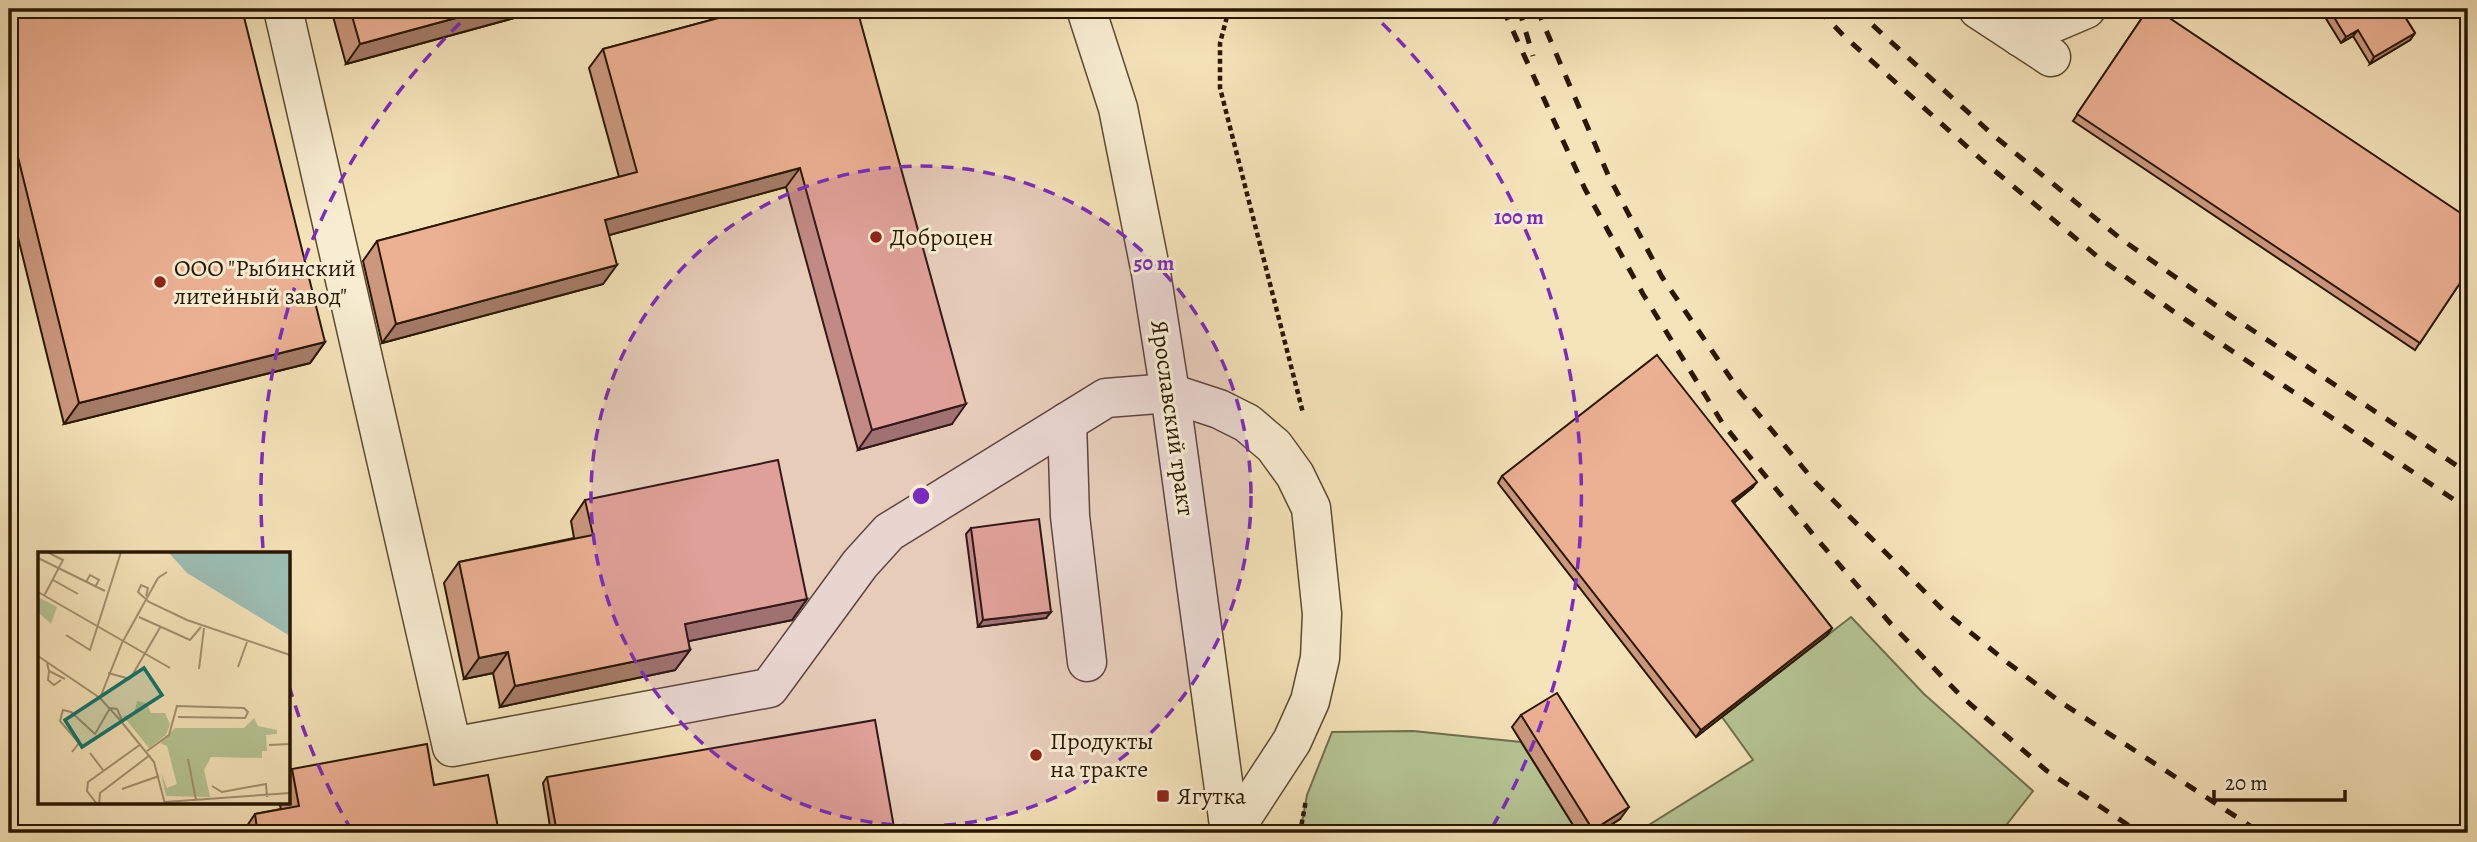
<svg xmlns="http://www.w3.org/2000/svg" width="2477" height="842" font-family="Alegreya,serif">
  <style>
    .green { fill: #b6c594; stroke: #706e4c; stroke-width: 2 }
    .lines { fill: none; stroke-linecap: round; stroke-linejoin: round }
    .minor-casing { stroke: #5c4a30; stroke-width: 41 }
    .path { stroke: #291703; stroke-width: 4.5; stroke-dasharray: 5 3.5; stroke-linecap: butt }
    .minor { stroke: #f8edd2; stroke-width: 38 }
    .rail { stroke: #291703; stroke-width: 5; stroke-dasharray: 12 12; stroke-linecap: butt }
    .wall { fill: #cb987e; stroke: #291703; stroke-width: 2 }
    .shaded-wall { fill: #a57c67; stroke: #291703; stroke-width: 2 }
    .building { fill: #ecb193; stroke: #291703; stroke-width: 2 }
    .ring { fill: none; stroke: #7b2cbf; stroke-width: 3.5; stroke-dasharray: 12 9 }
    .poi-dot { fill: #8f2418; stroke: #f8edd2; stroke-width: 2.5 }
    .labels { text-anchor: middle; stroke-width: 6; stroke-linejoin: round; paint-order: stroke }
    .poi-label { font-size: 24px; fill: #291703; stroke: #f8edd2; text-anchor: start }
    .street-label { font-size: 24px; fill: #291703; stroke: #f8edd2 }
    .inset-road { fill: none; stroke: #a39170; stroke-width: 2 }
    .view { fill: #0f766e; fill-opacity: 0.15; stroke: #0f766e; stroke-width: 3.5 }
    .inset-edge { fill: none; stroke: #291703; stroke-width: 3.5 }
    .centre { fill: #7b2cbf; stroke: #f8edd2; stroke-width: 3.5 }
    .ring-label { font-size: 21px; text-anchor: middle; font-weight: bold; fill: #7b2cbf; stroke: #f8edd2; stroke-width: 6; stroke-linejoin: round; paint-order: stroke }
  </style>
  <rect width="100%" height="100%" fill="#f5e3b9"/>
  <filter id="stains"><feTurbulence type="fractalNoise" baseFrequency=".00286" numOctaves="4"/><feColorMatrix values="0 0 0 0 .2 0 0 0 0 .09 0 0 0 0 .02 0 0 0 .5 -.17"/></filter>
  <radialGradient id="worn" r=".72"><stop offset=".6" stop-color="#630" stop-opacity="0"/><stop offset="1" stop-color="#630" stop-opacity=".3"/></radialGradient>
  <g class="green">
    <polygon points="1851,617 1924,694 2033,791 2000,833 1636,833 1753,760 1722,717"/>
    <polygon points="1413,731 1521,742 1578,833 1300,833 1307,795 1332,732"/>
  </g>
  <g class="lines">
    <g class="minor-casing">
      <g id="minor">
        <polyline points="283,9 452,747 769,688 860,564 889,532 1106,398 1170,393 1219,409 1247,423 1274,446 1295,475 1311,508 1322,614 1320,658 1310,701 1292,741 1232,833"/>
        <polyline points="1086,9 1118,108 1151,273 1170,393 1230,833"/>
        <polyline points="1978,9 2051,57"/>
        <polyline points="2020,37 2086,9"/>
        <polyline points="1067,422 1070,516 1087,662"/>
      </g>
    </g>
    <g class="path">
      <polyline points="1229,9 1220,43 1220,88 1303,413"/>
      <polyline points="1300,833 1306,800"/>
    </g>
    <use href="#minor" class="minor"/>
    <g class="rail">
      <polyline points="1503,9 1585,189 1643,294 1723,424 1816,538 1891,624 1961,696 2047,771 2140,833"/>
      <polyline points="1519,9 1533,56"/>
      <polyline points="1537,9 1609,177 1662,277 1740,392 1815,482 1943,610 2008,663 2059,701 2261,833"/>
      <polyline points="1818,9 1844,36 1983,161 2098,257 2177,314 2468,509"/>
      <polyline points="1855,9 1993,135 2121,239 2231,316 2468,473"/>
    </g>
  </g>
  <g class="wall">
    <polygon points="9,9 325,342 310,363 64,424 9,201"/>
    <polygon points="331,9 547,9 346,64"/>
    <polygon points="747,9 857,9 952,424 858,450 786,187 609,235 603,284 382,343 363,261 377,241 619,177 589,68 603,49 748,10"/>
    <polygon points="2148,9 2468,271 2415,350 2073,121"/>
    <polygon points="2320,9 2400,9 2415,33 2410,40 2370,64 2353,36 2341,43"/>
    <polygon points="1502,476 1752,488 1734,503 1832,628 1827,635 1696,737 1498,483"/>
    <polygon points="585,500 807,599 792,620 688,641 690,650 675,670 500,707 493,673 464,679 444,583 459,562 574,538 571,521"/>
    <polygon points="971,528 1046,618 978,627 966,534"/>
    <polygon points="1521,715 1620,819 1598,833 1578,833 1512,727"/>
    <polygon points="292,769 434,785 499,833 243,832 255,814 281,809 279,802 289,802 289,773"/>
    <polygon points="547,777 895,833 551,833 543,783"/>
  </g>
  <g class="shaded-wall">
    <polygon points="489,9 547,9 346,64 360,44"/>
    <polygon points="2358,30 2353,36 2341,43 2346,37"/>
    <polygon points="2415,33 2410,40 2370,64 2374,57"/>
    <polygon points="800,168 786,187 591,240 605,220"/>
    <polygon points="617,265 603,284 382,343 396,324"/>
    <polygon points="325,342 310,363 64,424 79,403"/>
    <polygon points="966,404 952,424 858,450 872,430"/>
    <polygon points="1757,482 1752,488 1727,508 1732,501"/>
    <polygon points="807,599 792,620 670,645 685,624"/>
    <polygon points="1051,612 1046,618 978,627 983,620"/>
    <polygon points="1832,628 1827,635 1696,737 1701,730"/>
    <polygon points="690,650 675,670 500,707 515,686"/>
    <polygon points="508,652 493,673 464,679 479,658"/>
    <polygon points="1629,807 1620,819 1598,833 1590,833 1593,830"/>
  </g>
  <g class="building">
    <polygon points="9,9 242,9 325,342 79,403 9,121"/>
    <polygon points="350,9 489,9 360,44"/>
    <polygon points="752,9 857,9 966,404 872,430 800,168 605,220 617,265 396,324 377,241 637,172 603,49"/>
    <polygon points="2148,9 2156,9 2468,218 2468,271 2420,343 2077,114"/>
    <polygon points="2329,9 2400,9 2415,33 2374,57 2358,30 2346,37"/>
    <polygon points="1657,355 1757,482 1732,501 1832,628 1701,730 1502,476"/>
    <polygon points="778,460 807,599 685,624 690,650 515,686 508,652 479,658 459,562 593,535 585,500"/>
    <polygon points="1039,519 1051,612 983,620 971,528"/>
    <polygon points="1557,693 1629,807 1593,830 1521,715"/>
    <polygon points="875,720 895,833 557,833 547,777"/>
    <polygon points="427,744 434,785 488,775 499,833 234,833 257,829 255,814 299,806 292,769"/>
  </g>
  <circle cx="921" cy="496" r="330" fill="#7b2cbf" fill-opacity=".12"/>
  <g class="ring">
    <circle cx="921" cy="496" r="330"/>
    <path d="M352 831A660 660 0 0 1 290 689M263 548A660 660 0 0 1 475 9M1367 9A660 660 0 0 1 1490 831"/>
  </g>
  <g class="poi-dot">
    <circle cx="876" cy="237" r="7"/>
    <circle cx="160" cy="282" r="7"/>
    <circle cx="1036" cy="755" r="7"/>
    <rect x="1156" y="789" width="14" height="14" rx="3.5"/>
  </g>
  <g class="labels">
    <g class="poi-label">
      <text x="890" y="245">Доброцен</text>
      <text x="174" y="276">ООО "Рыбинский<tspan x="174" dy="28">литейный завод"</tspan></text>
      <text x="1050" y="749">Продукты<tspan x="1050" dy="28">на тракте</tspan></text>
      <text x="1177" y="804">Ягутка</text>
    </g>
    <g class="street-label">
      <text transform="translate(1173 418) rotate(82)" y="8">Ярославский тракт</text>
    </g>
  </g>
  <g transform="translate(38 552)">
    <rect width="252" height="252" fill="#f5e3b9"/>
    <path d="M0 45 19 55 13 72 0 60ZM99 149 108 151 113 161H127L132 172 128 183 111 196 85 164 96 162ZM216 166 220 174 239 178V182L228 183 229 199H224V206L173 205 166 218 172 245 128 244 123 221 129 236 139 232 129 194 122 191 137 176H206Z" fill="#b6c594"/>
    <path d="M130 0H252V84L149 21Z" fill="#9dbeb4"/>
    <path class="inset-road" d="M0 6 67 39M15 28 40 42M48 30 52 23 61 28 57 35M0 40 132 116M6 44 25 8 9 0M108 44 110 36 103 33 100 40 111 50 149 68 252 103M101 65 152 88 163 75M28 83 52 98 83 0M0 104 62 146 82 168 116 210 127 252M9 111 11 119 27 127M200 115 209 90M161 117 166 76M11 119 10 128 16 133 23 128M70 121 92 127M92 127 123 74M62 146 84 91 120 26 129 20M231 193 252 192M109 199 131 183 139 154 206 156 210 160 207 166 140 165M34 200 41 191 22 169 25 158 33 160 57 182 72 156 79 157 84 168M52 201 65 218M150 207 158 248M174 234 184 240 228 232 229 245M84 237 121 224M127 250 252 241M59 252 49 239 50 230 103 192M61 252 62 241 112 203"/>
    <path class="view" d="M106 116 124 143 44 195 27 168Z"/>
    <rect width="252" height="252" class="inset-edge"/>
  </g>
  <circle cx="921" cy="496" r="10" class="centre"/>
  <g class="ring-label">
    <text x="1519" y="224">100 m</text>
    <text x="1154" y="270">50 m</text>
  </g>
  <rect width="2477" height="842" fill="none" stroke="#f5e3b9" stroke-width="35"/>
  <rect x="10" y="10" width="2456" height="821" fill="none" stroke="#291703" stroke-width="3.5"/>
  <rect x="18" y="18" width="2442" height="807" fill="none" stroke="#291703" stroke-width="2"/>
  <path d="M2214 790v10h131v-10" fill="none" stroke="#291703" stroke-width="3.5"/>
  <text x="2225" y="790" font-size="21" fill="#291703" stroke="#f8edd2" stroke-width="5" paint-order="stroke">20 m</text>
  <rect width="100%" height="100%" filter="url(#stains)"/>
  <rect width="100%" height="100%" fill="url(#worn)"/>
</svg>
